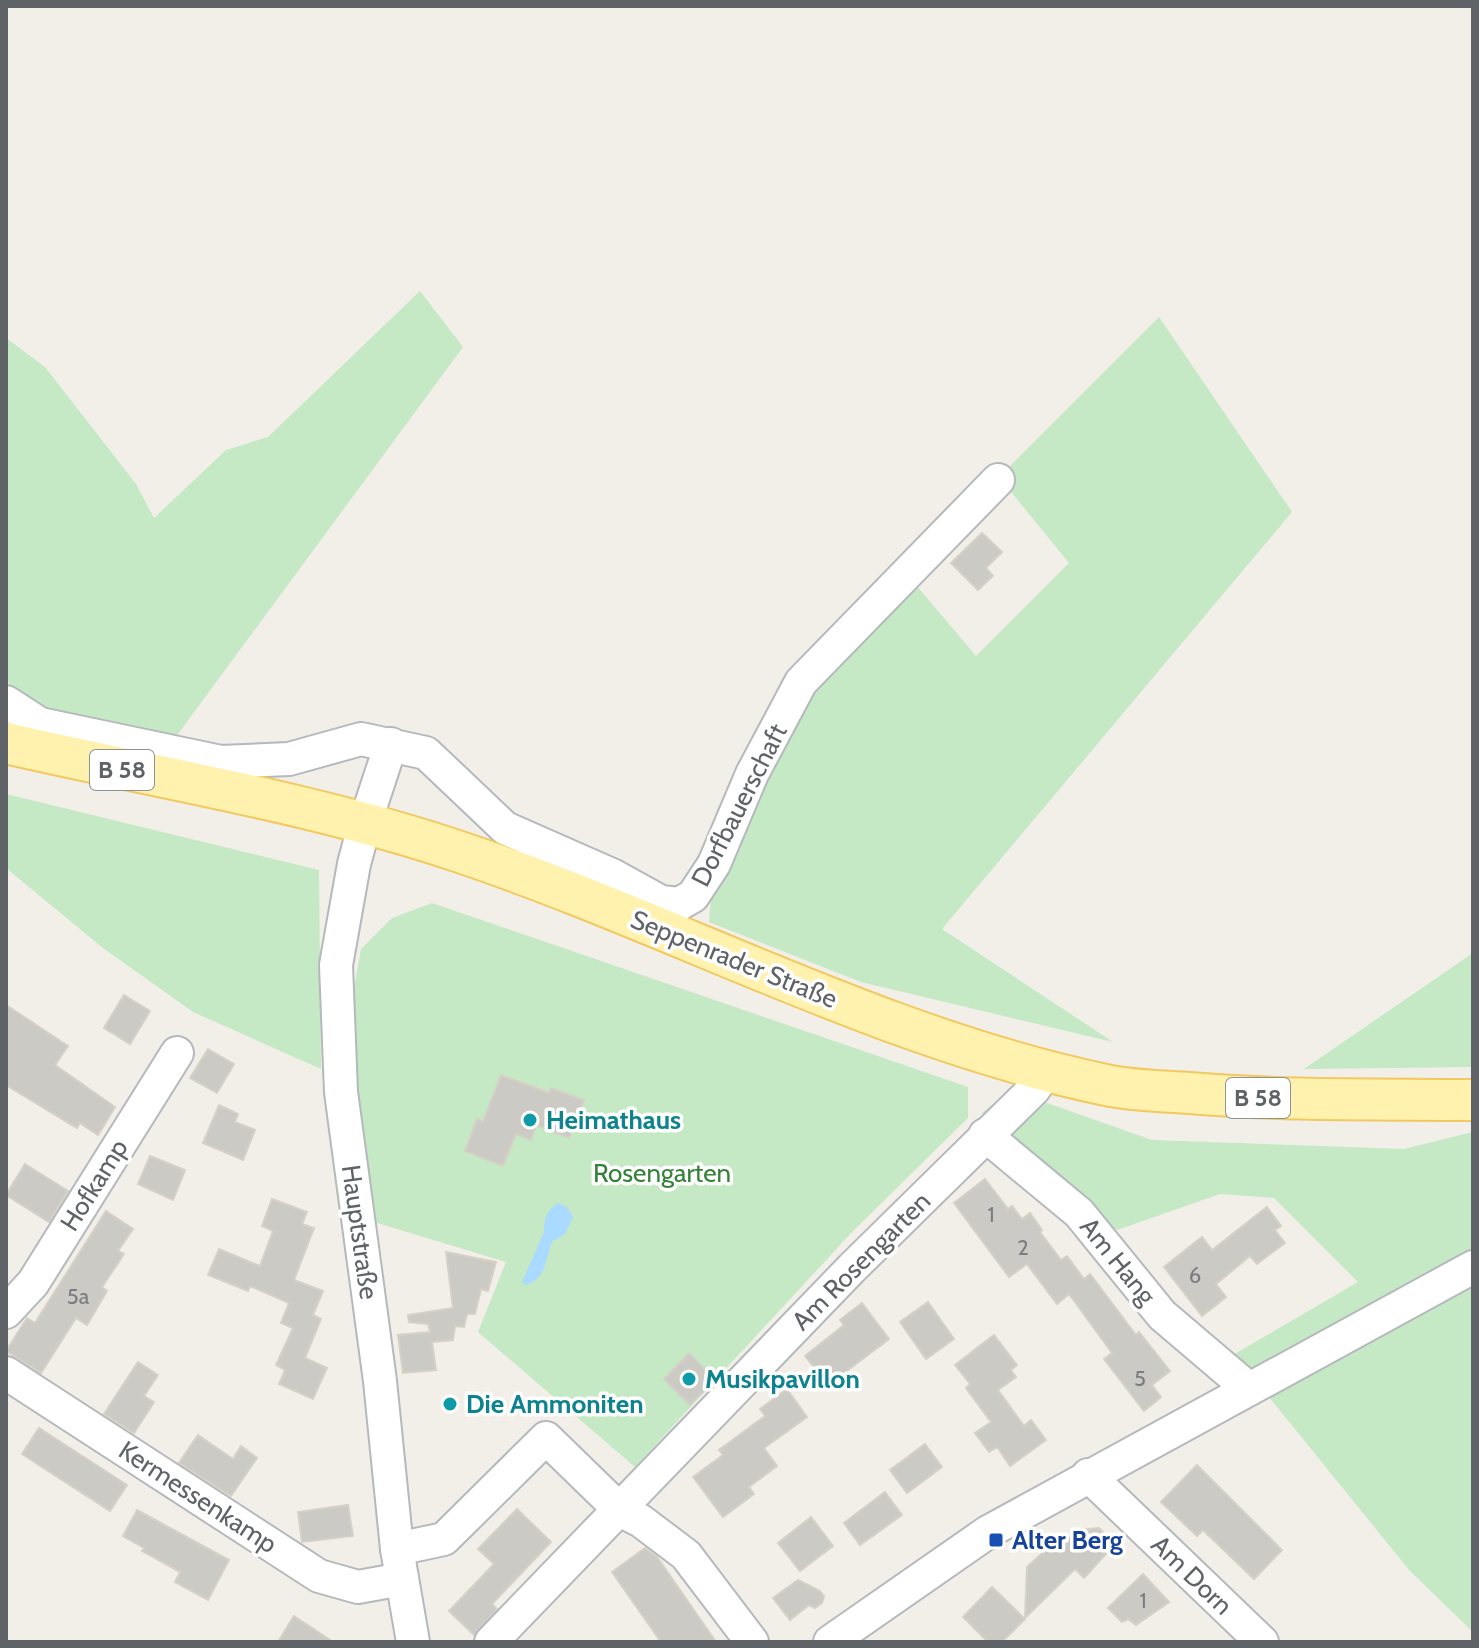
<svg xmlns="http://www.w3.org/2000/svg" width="1479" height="1648" font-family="Cabin,sans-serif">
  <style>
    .green { fill: #c5e8c5 }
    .water { fill: #aadaff }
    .building { fill: #cccac5; stroke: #d6d1c6; stroke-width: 2 }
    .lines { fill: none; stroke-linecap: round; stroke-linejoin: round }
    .minor-casing { stroke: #b5b8bc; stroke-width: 36 }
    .major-casing { stroke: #f2c960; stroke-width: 44 }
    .minor { stroke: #fff; stroke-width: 32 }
    .major { stroke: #fff2af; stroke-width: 40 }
    .culture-dot { fill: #0f9aa8; stroke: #fff; stroke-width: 3 }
    .transit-dot { fill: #1a4fb4; stroke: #fff; stroke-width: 3 }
    .labels { text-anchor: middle; stroke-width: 7; stroke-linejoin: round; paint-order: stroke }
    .number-label { font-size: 22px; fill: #7a7d7f }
    .shield { fill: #fff; stroke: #8f9295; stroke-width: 2 }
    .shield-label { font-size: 24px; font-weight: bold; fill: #5f6368 }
    .street-label { font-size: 26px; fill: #5f6368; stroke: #fff }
    .culture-label { font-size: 26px; font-weight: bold; fill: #0d838f; stroke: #fff; text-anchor: start }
    .park-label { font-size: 26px; fill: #348238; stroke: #fff }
    .transit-label { font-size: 26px; font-weight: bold; fill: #164399; stroke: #fff; text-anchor: start }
  </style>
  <rect width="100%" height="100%" fill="#f1efe8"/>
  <g class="green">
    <polygon points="420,291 463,347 175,738 43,710 13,690 6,678 6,338 45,367 136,484 154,518 226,450 268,437"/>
    <polygon points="1159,317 1292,512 942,929 1113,1042 861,982 709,922 714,862 802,680 905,572 976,656 1069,563 999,477"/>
    <polygon points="6,794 319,870 321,1069 193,1012 103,948 6,868"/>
    <polygon points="432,903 968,1087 968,1118 853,1231 635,1467 478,1332 506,1262 374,1222 355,1085 352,1000 361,949 392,918"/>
    <polygon points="1473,953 1473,1067 1304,1069"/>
    <polygon points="1010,1090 1152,1140 1404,1149 1473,1132 1473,1256 1252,1375 1233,1355 1358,1282 1274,1198 1220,1194 1117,1230 982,1113"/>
    <polygon points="1473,1286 1473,1632 1410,1571 1265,1392"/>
  </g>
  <path class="water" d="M558 1203 567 1207 573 1217 565 1234 552 1242C545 1259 547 1278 526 1285L522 1282 544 1232C543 1220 548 1209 558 1203Z"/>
  <g class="building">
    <polygon points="982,533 1002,552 986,568 993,576 978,590 951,563"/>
    <polygon points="124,995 150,1011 130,1044 104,1028"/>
    <polygon points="6,1005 68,1046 55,1065 115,1107 98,1135 80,1123 77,1128 6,1085"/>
    <polygon points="208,1049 234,1064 217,1093 190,1078"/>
    <polygon points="501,1075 549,1093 551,1088 584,1100 569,1138 536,1125 531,1140 516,1134 503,1166 465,1151 477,1119 483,1121"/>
    <polygon points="219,1105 238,1114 235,1122 255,1130 243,1160 203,1143"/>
    <polygon points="150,1156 185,1170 173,1200 138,1184"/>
    <polygon points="25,1164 68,1191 49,1222 6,1195"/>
    <polygon points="985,1179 1008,1209 1012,1206 1022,1219 1030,1213 1042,1230 1040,1232 1061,1260 1067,1256 1084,1279 1090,1274 1136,1335 1139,1332 1170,1371 1152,1385 1161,1397 1144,1411 1104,1359 1112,1353 1069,1294 1057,1304 1027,1264 1009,1277 954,1203"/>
    <polygon points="272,1199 307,1212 302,1224 314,1228 294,1280 323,1291 313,1315 321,1319 305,1358 327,1368 313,1399 279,1384 285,1370 276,1365 293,1328 281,1323 289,1303 250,1286 248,1291 208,1275 219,1249 260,1266 273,1231 262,1226"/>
    <polygon points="1267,1207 1281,1226 1275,1230 1285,1243 1257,1264 1250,1256 1216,1284 1226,1297 1202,1316 1164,1267 1202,1237 1212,1250"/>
    <polygon points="106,1211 133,1229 118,1251 124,1254 102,1287 107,1291 87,1325 76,1318 41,1373 6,1351 27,1318 35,1323"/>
    <polygon points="446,1252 496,1262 488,1291 481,1289 475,1314 467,1314 464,1327 455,1326 453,1340 432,1342 436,1370 403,1373 398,1335 430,1332 428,1324 409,1322 408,1315 453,1308"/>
    <polygon points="928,1302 954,1339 926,1359 900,1322"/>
    <polygon points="862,1303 889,1339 828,1385 805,1356 844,1325 840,1320"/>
    <polygon points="994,1335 1017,1365 1011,1370 1016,1377 998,1390 1024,1426 1031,1420 1046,1440 1010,1466 997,1447 989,1452 975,1433 991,1422 966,1388 970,1384 955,1365"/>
    <polygon points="689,1353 715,1380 690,1405 664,1379"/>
    <polygon points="138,1362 158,1375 144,1396 154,1402 134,1433 104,1414"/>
    <polygon points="787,1389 807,1417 764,1448 777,1466 749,1487 754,1494 723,1517 693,1477 723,1455 719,1450 765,1416 760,1409"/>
    <polygon points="39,1428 127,1485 110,1511 22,1454"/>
    <polygon points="198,1435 233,1459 241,1446 257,1458 231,1496 179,1463"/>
    <polygon points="925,1444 942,1467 907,1493 890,1470"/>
    <polygon points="1197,1465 1282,1550 1254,1579 1203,1530 1197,1536 1161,1502"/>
    <polygon points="885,1492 902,1515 860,1545 844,1523"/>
    <polygon points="348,1505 353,1536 302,1542 298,1512"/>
    <polygon points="517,1509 551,1542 492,1604 497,1609 474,1635 449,1611 494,1564 478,1549"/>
    <polygon points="137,1510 229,1560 208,1600 175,1582 180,1572 142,1551 144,1548 123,1536"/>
    <polygon points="811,1517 833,1546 800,1571 778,1543"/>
    <polygon points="1099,1528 1115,1544 1084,1578 1075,1569 1025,1618 1027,1567 1051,1545 1057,1550 1078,1530"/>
    <polygon points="645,1548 657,1557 716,1642 661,1642 612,1572"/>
    <polygon points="1143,1574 1169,1602 1136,1625 1128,1619 1122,1622 1108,1608"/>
    <polygon points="798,1580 820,1591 824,1596 822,1603 815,1608 809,1605 790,1620 773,1598"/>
    <polygon points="992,1587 1025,1619 1002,1642 988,1642 963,1617"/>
    <polygon points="294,1616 333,1642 278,1642"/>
  </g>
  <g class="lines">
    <g class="minor-casing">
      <g id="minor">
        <polyline points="6,702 40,724 221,762 289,759 361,739 426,753 505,828 614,876 661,902 679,904 693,896 714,864 752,774 801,682 998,480"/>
        <polyline points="391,744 365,823 354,864 336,965 341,1092 380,1381 397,1549 413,1642"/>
        <polyline points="985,1135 1079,1213 1162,1315 1249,1389"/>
        <polyline points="6,1312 33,1283 177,1053"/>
        <polyline points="6,1373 319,1576 358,1587 402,1579"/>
        <polyline points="1088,1475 1262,1642"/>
        <polyline points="397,1549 444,1539 546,1438 620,1510 641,1521 686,1555 752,1642"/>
        <polyline points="491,1642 852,1268 1034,1089 1046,1071"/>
        <polyline points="830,1642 988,1532 1473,1267"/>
      </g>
    </g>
    <g class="major-casing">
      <path id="major" d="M6 743C157 778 312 802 460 852 677 925 881 1038 1106 1085 1133 1091 1163 1091 1190 1093 1284 1101 1379 1099 1473 1100"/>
    </g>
    <use href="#minor" class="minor"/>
    <use href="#major" class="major"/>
  </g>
  <g class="culture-dot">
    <circle cx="530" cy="1120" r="8"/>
    <circle cx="689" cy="1379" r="8"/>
    <circle cx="450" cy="1404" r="8"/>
  </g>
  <rect class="transit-dot" x="988" y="1532" width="16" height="16" rx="4"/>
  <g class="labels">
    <g class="number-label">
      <text x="991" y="1222">1</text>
      <text x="1023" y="1255">2</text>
      <text x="1195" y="1283">6</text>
      <text x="78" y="1304">5a</text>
      <text x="1140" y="1386">5</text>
      <text x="1143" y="1608">1</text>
    </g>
    <g class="shield">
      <rect x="90" y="750" width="64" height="40" rx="6"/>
      <rect x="1226" y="1078" width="64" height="40" rx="6"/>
    </g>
    <g class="shield-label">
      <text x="122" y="778">B 58</text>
      <text x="1258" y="1106">B 58</text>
    </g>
    <g class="street-label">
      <text transform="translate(739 805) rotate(-63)" y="9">Dorfbauerschaft</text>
      <text transform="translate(734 959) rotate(22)" y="9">Seppenrader Straße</text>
      <text transform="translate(94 1185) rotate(-58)" y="9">Hofkamp</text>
      <text transform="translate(360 1232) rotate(82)" y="9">Hauptstraße</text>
      <text transform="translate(861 1261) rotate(-45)" y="9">Am Rosengarten</text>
      <text transform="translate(1118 1261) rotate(51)" y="9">Am Hang</text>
      <text transform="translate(198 1497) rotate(33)" y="9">Kermessenkamp</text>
      <text transform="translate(1192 1575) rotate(44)" y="9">Am Dorn</text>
    </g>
    <g class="culture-label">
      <text x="546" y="1129">Heimathaus</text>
      <text x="705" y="1388">Musikpavillon</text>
      <text x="466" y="1413">Die Ammoniten</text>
    </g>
    <g class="park-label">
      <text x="662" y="1182">Rosengarten</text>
    </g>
    <g class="transit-label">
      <text x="1012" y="1549">Alter Berg</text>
    </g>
  </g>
  <rect width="1479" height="1648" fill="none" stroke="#5f6368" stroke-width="16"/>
</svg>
